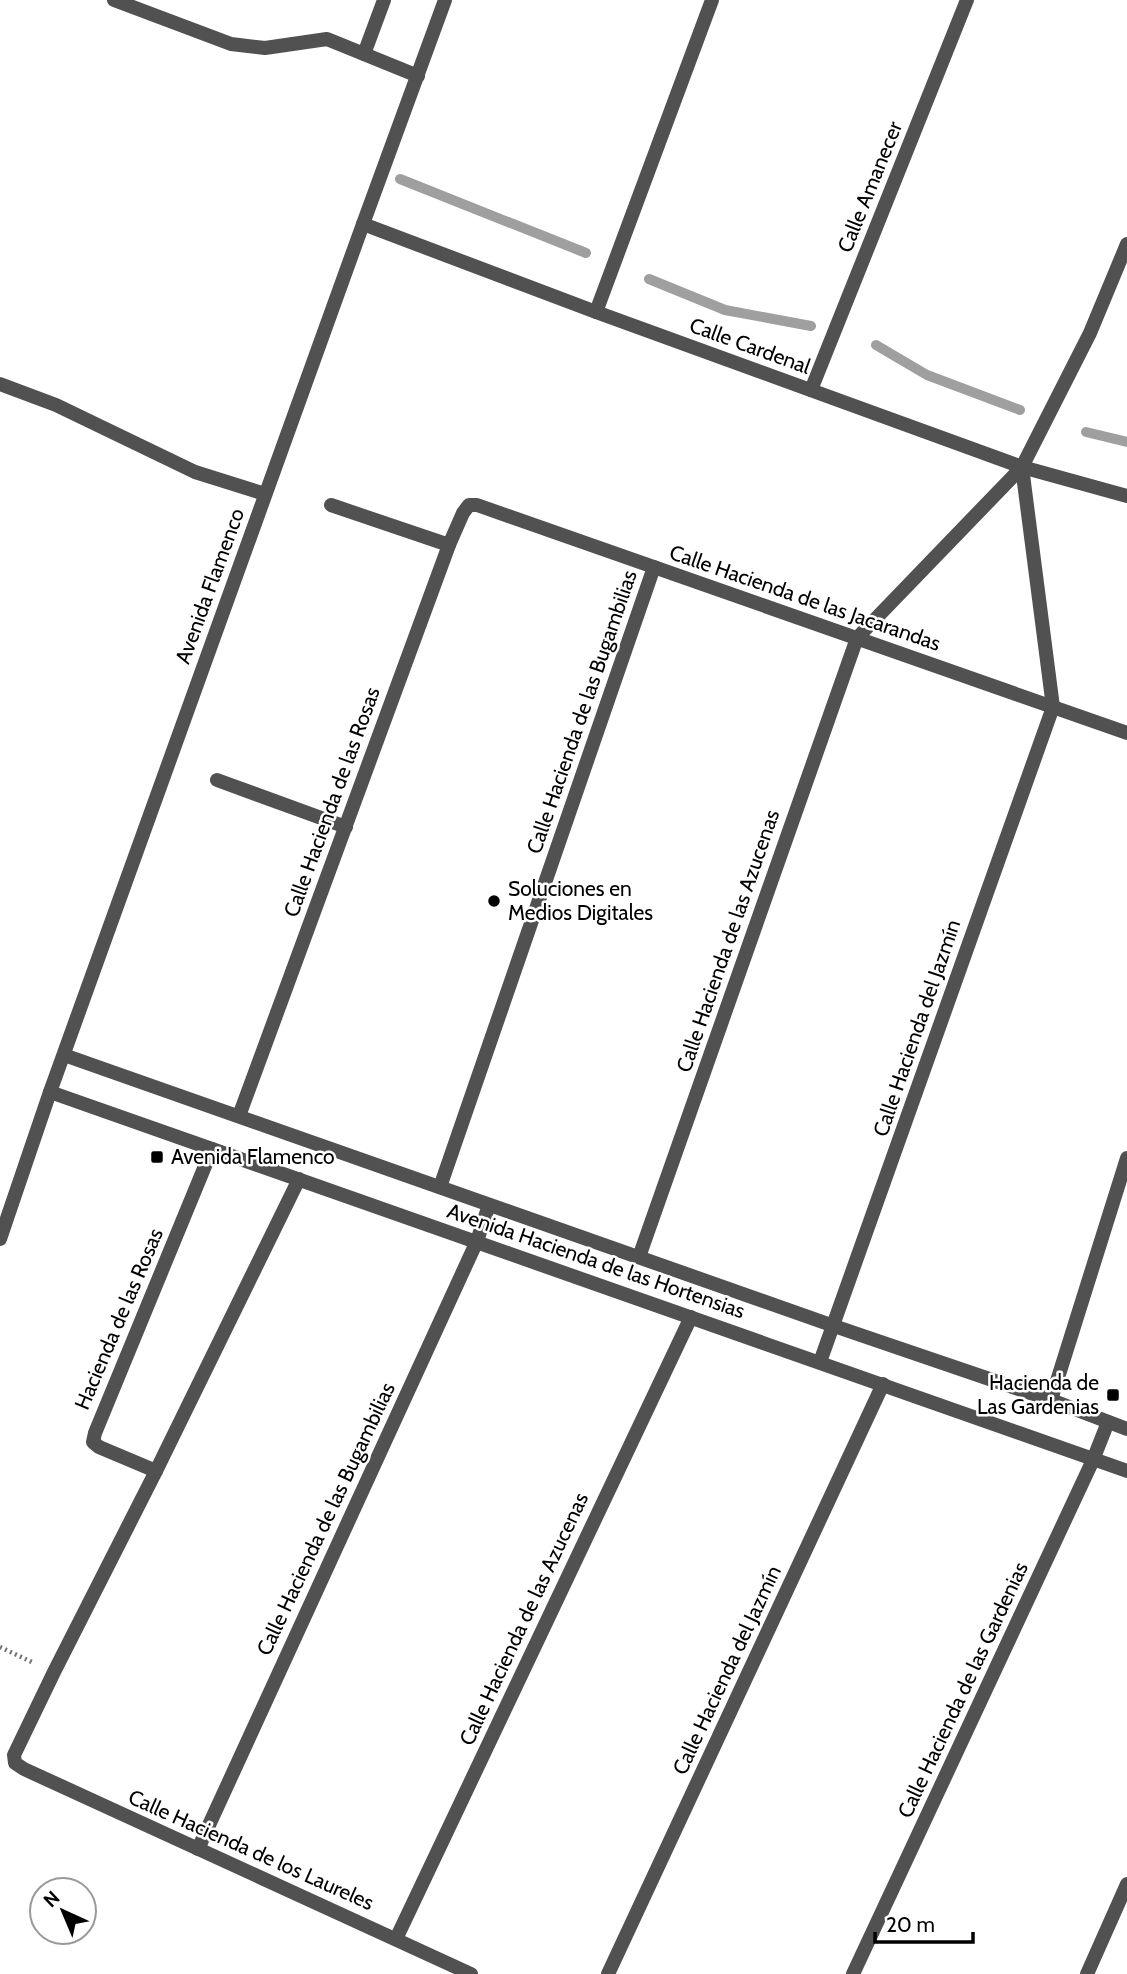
<svg xmlns="http://www.w3.org/2000/svg" width="1127" height="1974" font-family="Cabin,sans-serif">
  <style>
    .lines { fill: none; stroke-linecap: round; stroke-linejoin: round }
    .stream { stroke: #9f9f9f; stroke-width: 10 }
    .path { stroke: #737373; stroke-width: 4.5; stroke-dasharray: 2 3.5; stroke-linecap: butt }
    .service { stroke: #515151; stroke-width: 14 }
    .minor { stroke: #515151; stroke-width: 14 }
    .poi-dot { fill: #000; stroke: #fff; stroke-width: 2.5 }
    .labels { text-anchor: middle; stroke-width: 5; stroke-linejoin: round; paint-order: stroke }
    .street-label { font-size: 21px; fill: #000; stroke: #fff }
    .poi-label { font-size: 21px; fill: #000; stroke: #fff; text-anchor: start }
  </style>
  <rect width="100%" height="100%" fill="#fff"/>
  <g class="lines">
    <g class="stream">
      <polyline points="400,179 586,253"/>
      <polyline points="649,279 725,310 811,326"/>
      <polyline points="876,345 927,375 1020,410"/>
      <polyline points="1086,432 1127,442"/>
    </g>
    <polyline class="path" points="0,1647 34,1663"/>
    <g class="service">
      <polyline points="114,0 231,44 265,48 327,39 418,76"/>
      <polyline points="364,54 384,0"/>
      <polyline points="0,384 56,405 195,472 265,494"/>
    </g>
    <g class="minor">
      <polyline points="363,224 596,312 1022,467 1127,496"/>
      <polyline points="596,312 712,0"/>
      <polyline points="811,390 967,0"/>
      <polyline points="331,505 449,545"/>
      <polyline points="217,780 346,827"/>
      <polyline points="64,1055 834,1326 1051,1400 1127,1429"/>
      <polyline points="50,1092 1127,1471"/>
      <polyline points="239,1116 449,545 463,513 469,505 477,505 1127,733"/>
      <polyline points="299,1179 156,1471 54,1672 14,1755 15,1763 24,1769 471,1974"/>
      <polyline points="440,1187 654,567"/>
      <polyline points="0,1239 50,1092 363,224 445,0"/>
      <polyline points="639,1257 857,638 1022,467 1090,333 1127,244"/>
      <polyline points="820,1362 1053,707 1022,467"/>
      <polyline points="1051,1400 1127,1158"/>
      <polyline points="156,1471 99,1447 93,1442 95,1433 212,1149"/>
      <polyline points="198,1849 477,1241 489,1205"/>
      <polyline points="396,1939 691,1317"/>
      <polyline points="608,1974 883,1384"/>
      <polyline points="853,1974 1093,1460 1108,1422"/>
      <polyline points="1087,1974 1127,1884"/>
    </g>
  </g>
  <g class="poi-dot">
    <circle cx="494" cy="901" r="7"/>
    <rect x="150" y="1150" width="14" height="14" rx="3.5"/>
    <rect x="1106" y="1388" width="14" height="14" rx="3.5"/>
  </g>
  <g class="labels">
    <g class="street-label">
      <text transform="translate(870 187) rotate(-68)" y="7">Calle Amanecer</text>
      <text transform="translate(750 346) rotate(20)" y="7">Calle Cardenal</text>
      <text transform="translate(210 586) rotate(-70)" y="7">Avenida Flamenco</text>
      <text transform="translate(805 598) rotate(19)" y="7">Calle Hacienda de las Jacarandas</text>
      <text transform="translate(582 712) rotate(-71)" y="7">Calle Hacienda de las Bugambilias</text>
      <text transform="translate(332 802) rotate(-70)" y="7">Calle Hacienda de las Rosas</text>
      <text transform="translate(728 941) rotate(-71)" y="7">Calle Hacienda de las Azucenas</text>
      <text transform="translate(917 1028) rotate(-71)" y="7">Calle Hacienda del Jazmín</text>
      <text transform="translate(596 1261) rotate(19)" y="7">Avenida Hacienda de las Hortensias</text>
      <text transform="translate(119 1319) rotate(-67)" y="7">Hacienda de las Rosas</text>
      <text transform="translate(326 1519) rotate(-65)" y="7">Calle Hacienda de las Bugambilias</text>
      <text transform="translate(524 1619) rotate(-65)" y="7">Calle Hacienda de las Azucenas</text>
      <text transform="translate(727 1670) rotate(-65)" y="7">Calle Hacienda del Jazmín</text>
      <text transform="translate(963 1690) rotate(-65)" y="7">Calle Hacienda de las Gardenias</text>
      <text transform="translate(251 1850) rotate(24)" y="7">Calle Hacienda de los Laureles</text>
    </g>
    <g class="poi-label">
      <text x="508" y="896">Soluciones en<tspan x="508" dy="24">Medios Digitales</tspan></text>
      <text x="171" y="1164">Avenida Flamenco</text>
      <text x="1099" y="1390" text-anchor="end">Hacienda de<tspan x="1099" dy="24">Las Gardenias</tspan></text>
    </g>
  </g>
  <g transform="translate(63 1911) rotate(316)"><circle r="33" fill="#ffffff" stroke="#999999" stroke-width="2"/>
  <path d="M0-5L12 26L0 18L-12 26Z" fill="#000000"/>
  <text y="-10" font-size="19" font-weight="bold" text-anchor="middle" fill="#000000">N</text>
  </g>
  <path d="M875 1932v10h98v-10" fill="none" stroke="#000000" stroke-width="3.5"/>
  <text x="886" y="1932" font-size="21" fill="#000000" stroke="#ffffff" stroke-width="5" paint-order="stroke">20 m</text>
</svg>
